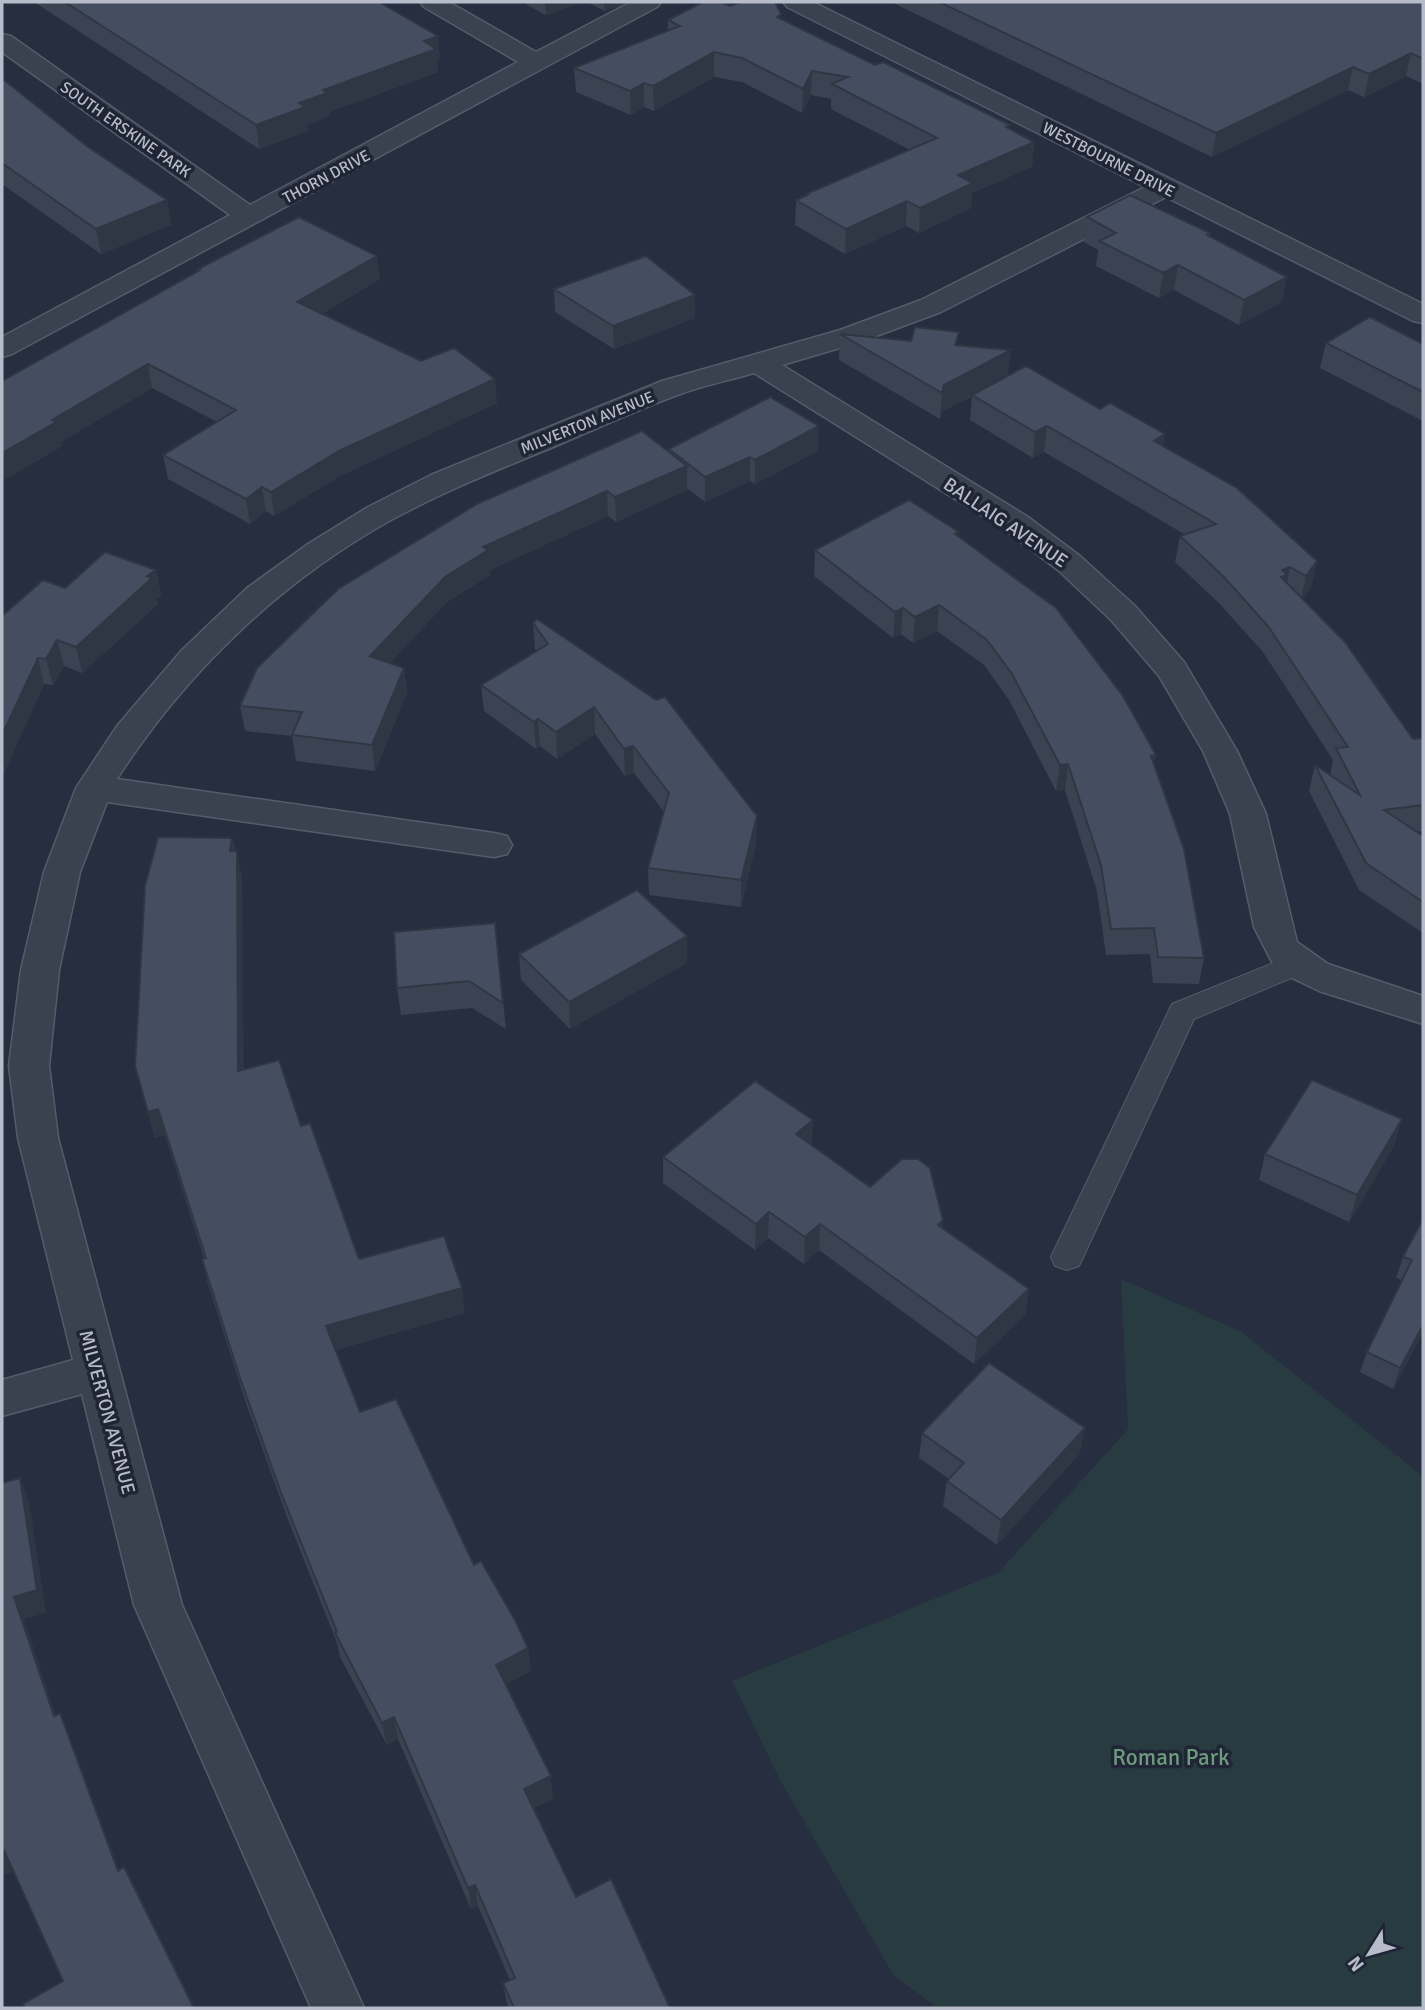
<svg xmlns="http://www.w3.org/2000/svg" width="1425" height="2010" font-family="Signika,sans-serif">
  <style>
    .green { fill: #283b40 }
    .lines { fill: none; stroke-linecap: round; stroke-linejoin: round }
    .lane-casing { stroke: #555c6a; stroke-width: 2 }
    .street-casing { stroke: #555c6a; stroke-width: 3 }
    .lane { fill: #3a414f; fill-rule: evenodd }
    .street { fill: #3a414f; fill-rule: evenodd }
    .wall { fill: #3b4353 }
    .shaded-wall { fill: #303744 }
    .building { fill: #454e61; stroke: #303744; stroke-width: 2 }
    .labels { text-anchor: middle; stroke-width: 7; stroke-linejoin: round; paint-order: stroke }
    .far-street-label { font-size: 16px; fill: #b7bcca; stroke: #1f2535 }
    .street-label { font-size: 19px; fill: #b7bcca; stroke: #1f2535 }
    .near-park-label { font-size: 23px; fill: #6e9a7d; stroke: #1f2535 }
  </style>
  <rect width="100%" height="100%" fill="#262e3f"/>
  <polygon class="green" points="1121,1279 1240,1331 1423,1476 1423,2008 938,2008 894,1976 780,1780 732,1681 998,1573 1128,1429"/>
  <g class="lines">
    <g class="lane-casing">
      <polygon id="lane" points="1298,953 1308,957 1313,964 1308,971 1194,1019 1079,1266 1067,1270 1055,1266 1051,1257 1172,1004"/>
    </g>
    <g class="street-casing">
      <g id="street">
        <polygon points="420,2 449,2 536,52 631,2 661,2 657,7 12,354 2,357 2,337 230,215 2,52 2,34 11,36 250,205 518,62 424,7"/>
        <path d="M783 2H813L1423 304V323L1413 321 1166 197 941 312 860 342 782 365 1028 517 1080 556 1135 606 1184 662 1237 751 1266 814 1297 942 1328 964 1423 996V1024L1319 991 1286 975 1272 962 1254 927 1230 814 1203 751 1159 676 1111 620 1058 570 1006 531 754 373C730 380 706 385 683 393 638 409 594 430 551 448 497 470 443 492 391 520 281 581 185 673 117 779L494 833 507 836 512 845 507 854 494 857 107 802 80 872 59 970 49 1066 58 1138 182 1605 364 2008H311L134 1605 82 1394 2 1416V1380L73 1360 18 1138 9 1066 21 970 44 872 76 788 117 726 182 650 247 588 308 544 368 507 431 475 662 381 840 330 921 300 1145 187 787 7Z"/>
      </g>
    </g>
    <use href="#lane" class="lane"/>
    <use href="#street" class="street"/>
  </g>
  <g class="wall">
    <polygon points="34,2 379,2 440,59 437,61 438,72 329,112 330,116 307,125 308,131 259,149"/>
    <polygon points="522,2 582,2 546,15"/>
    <polygon points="587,2 630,2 605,11"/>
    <polygon points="891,2 1423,2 1423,84 1406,76 1364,97 1348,90 1212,157"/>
    <polygon points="730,6 781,19 875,65 1010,129 1034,142 1032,167 972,193 971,208 919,233 906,226 845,254 795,225 796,200 806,196 806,194 910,150 831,109 831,99 811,95 802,113 742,82 714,77 654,111 644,107 631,115 576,92 574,68 668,31 668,20"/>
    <polygon points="2,81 88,147 167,200 171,225 101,254 2,184"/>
    <polygon points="1087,217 1210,233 1210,237 1282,302 1239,325 1174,290 1159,298 1096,266 1098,250 1084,242"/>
    <polygon points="198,269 380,279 321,314 497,403 342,475 274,516 266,511 250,524 168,479 163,455 217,422 152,388 61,442 62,446 2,481 198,271"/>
    <polygon points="554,289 695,318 614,349 555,312"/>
    <polygon points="840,334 958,345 1008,376 1165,434 1163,446 1317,561 1311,587 1303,599 1413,739 1423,738 1423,831 1416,832 1423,836 1423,933 1359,890 1309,791 1315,765 1330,775 1333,760 1263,652 1218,602 1175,562 1180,536 1184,534 1044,452 1033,458 970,420 972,396 942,411 940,419 839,360"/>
    <polygon points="1326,343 1423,344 1423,421 1320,368"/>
    <polygon points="669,449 818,451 755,484 750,481 705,502 687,488 687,490 616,522 608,516 490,570 490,575 447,602 390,663 404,668 407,693 375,771 296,761 292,736 245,731 240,706 669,452"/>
    <polygon points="959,532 958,536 1155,765 1204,958 1199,984 1153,983 1150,954 1106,955 1097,891 1065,790 1056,791 1009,700 984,665 937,631 913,643 901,634 893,638 814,576 815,550"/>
    <polygon points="156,570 161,596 156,599 158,604 82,673 64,666 53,685 44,684 2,777 2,616 65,588"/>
    <polygon points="533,623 757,816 756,843 741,907 649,895 648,868 664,812 634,773 625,776 595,734 557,759 540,746 536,749 484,711 481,685 536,651 535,649"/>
    <polygon points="232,838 242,877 243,1070 301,1126 359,1259 465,1313 335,1350 360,1412 474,1565 528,1648 531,1671 505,1684 553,1799 533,1808 576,1897 670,2008 509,2008 507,2004 503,1983 510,1980 478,1906 471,1909 398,1739 387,1745 340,1657 337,1643 287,1517 246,1403 208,1284 202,1259 204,1258 165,1135 155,1138 135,1066"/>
    <polygon points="495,923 506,1029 472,1008 401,1015 397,988"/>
    <polygon points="687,936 687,963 570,1029 521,980 519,954"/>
    <polygon points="812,1145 870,1187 943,1229 1029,1289 1025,1315 974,1364 819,1250 804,1264 768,1238 755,1250 663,1183 663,1157"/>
    <polygon points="1394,1146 1349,1222 1259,1180 1265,1154"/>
    <polygon points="1423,1219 1423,1332 1393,1389 1360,1372 1367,1352 1402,1280 1396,1278 1403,1257"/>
    <polygon points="922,1433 1080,1453 997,1545 943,1506 947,1481 949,1479 919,1458"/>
  </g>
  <g class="shaded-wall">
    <polygon points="545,2 582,2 546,15"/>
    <polygon points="604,2 630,2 605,11"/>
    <polygon points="438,36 440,59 437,61 438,72 329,112 330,116 307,125 308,131 259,149 256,125 323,90 424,41"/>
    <polygon points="714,52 714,77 654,111 653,86"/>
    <polygon points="1411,53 1406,76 1364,97 1369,74"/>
    <polygon points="1353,67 1348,90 1212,157 1216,133"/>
    <polygon points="812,71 811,95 802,113 803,89"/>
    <polygon points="644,83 644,107 631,115 630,91"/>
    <polygon points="1034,142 1032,167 972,193 971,208 919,233 920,208 958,175"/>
    <polygon points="167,200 171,225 101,254 96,229"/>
    <polygon points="907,201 906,226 845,254 846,229"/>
    <polygon points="377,256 380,279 300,326 297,302"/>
    <polygon points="1178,265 1174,290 1159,298 1163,273"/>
    <polygon points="1287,277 1282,302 1239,325 1244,300"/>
    <polygon points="695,295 695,318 614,349 613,326"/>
    <polygon points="1011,350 1008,376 942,411 940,419 942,393 944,385"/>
    <polygon points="148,364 152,388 61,442 62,446 2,481 2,453 52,420"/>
    <polygon points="495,379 497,403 342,475 274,516 271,492 339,451"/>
    <polygon points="819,426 818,451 755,484 755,460"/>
    <polygon points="1047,426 1044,452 1033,458 1035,432"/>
    <polygon points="1165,434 1161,460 1154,441"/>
    <polygon points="750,457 750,481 705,502 705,477"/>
    <polygon points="687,466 687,490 616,522 615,497"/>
    <polygon points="262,487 266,511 250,524 246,499"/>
    <polygon points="607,491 608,516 490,570 490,575 447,602 373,681 370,656 445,577 483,547"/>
    <polygon points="1317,561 1311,587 1300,603 1306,576"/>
    <polygon points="1290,567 1285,594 1281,601 1282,570"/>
    <polygon points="156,570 161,596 156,599 158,604 82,673 76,647 147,576"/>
    <polygon points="939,605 937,631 913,643 915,617"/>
    <polygon points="903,608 901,634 893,638 895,612"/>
    <polygon points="57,640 64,666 53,685 46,659"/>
    <polygon points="38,658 44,684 2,777 2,735"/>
    <polygon points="404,668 407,693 375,771 372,745"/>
    <polygon points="594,707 595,734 557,759 556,732"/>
    <polygon points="538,719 540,746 536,749 534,722"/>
    <polygon points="633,746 634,773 625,776 624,749"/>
    <polygon points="1156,755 1152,781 1151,756"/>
    <polygon points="1068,764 1065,790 1056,791 1060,765"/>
    <polygon points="757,816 756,843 741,907 741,880"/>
    <polygon points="232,838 237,864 237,851 242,877 244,1097 238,1071 230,851"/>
    <polygon points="687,936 687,963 570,1029 569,1002"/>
    <polygon points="158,1109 165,1135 155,1138 148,1112"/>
    <polygon points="1402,1119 1394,1146 1349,1222 1357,1195"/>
    <polygon points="813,1120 812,1147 796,1134"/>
    <polygon points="769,1212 768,1238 755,1250 756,1224"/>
    <polygon points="943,1220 941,1246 938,1225"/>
    <polygon points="820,1224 819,1250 804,1264 805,1237"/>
    <polygon points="462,1288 465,1313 330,1351 326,1326"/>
    <polygon points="1029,1289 1025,1315 974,1364 977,1338"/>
    <polygon points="1423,1325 1423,1332 1393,1389 1400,1368"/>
    <polygon points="1085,1428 1080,1453 997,1545 1001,1520"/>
    <polygon points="20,1478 29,1501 46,1613 24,1619 63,1738 54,1716 14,1597"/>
    <polygon points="528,1648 531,1671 499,1688 496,1665"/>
    <polygon points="60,1713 69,1735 127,1891 118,1871"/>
    <polygon points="394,1717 398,1739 387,1745 382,1723"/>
    <polygon points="551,1776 553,1799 527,1811 524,1789"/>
    <polygon points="4,1850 14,1871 2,1876 2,1851"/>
    <polygon points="475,1885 478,1906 471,1909 468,1888"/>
  </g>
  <g class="building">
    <polygon points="65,2 379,2 438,36 424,41 436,49 323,90 327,93 299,103 305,107 256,125"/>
    <polygon points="703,2 721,2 730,6 741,2 775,2 781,14 777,17 875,65 883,62 1010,125 1006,127 1034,142 958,175 973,183 920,208 907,201 846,229 796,200 808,195 806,194 937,138 832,84 848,77 812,71 803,89 742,58 714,52 653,86 644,83 630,91 574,68 680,26 668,20"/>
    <polygon points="939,2 1423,2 1423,59 1411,53 1369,74 1353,67 1216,133"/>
    <polygon points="4,80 88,147 167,200 96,229 2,163 2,81"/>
    <polygon points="1130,195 1210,233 1207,235 1287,277 1244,300 1178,265 1163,273 1099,241 1116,233 1087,217"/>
    <polygon points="299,217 377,256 297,302 421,361 454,348 495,379 339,451 271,492 262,487 246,499 163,455 236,410 148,364 52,420 56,422 2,453 2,381 200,270 198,269"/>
    <polygon points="646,256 695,295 613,326 554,289"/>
    <polygon points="1370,317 1423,344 1423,392 1326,343"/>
    <polygon points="915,327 959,332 955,345 1011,350 944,385 942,393 840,334 911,341"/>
    <polygon points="1026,366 1100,409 1110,403 1165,434 1154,441 1237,488 1317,561 1306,576 1290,567 1282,570 1287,575 1281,577 1345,642 1413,739 1423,738 1423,805 1384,810 1423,836 1423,902 1366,863 1315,765 1360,795 1336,748 1348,747 1268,626 1223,576 1180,536 1216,524 1047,426 1035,432 972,395"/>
    <polygon points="770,397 819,426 755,460 750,457 705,477 669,449"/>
    <polygon points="642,431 687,466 615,497 607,491 483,547 488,550 445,577 370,656 404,668 372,745 292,735 302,712 240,706 257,668 338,589 477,504"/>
    <polygon points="909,500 959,532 955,534 1056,608 1123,696 1156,755 1151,756 1184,849 1204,958 1158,957 1154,928 1111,929 1101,865 1068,764 1060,765 1012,674 987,640 939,605 915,617 903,608 895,612 815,550"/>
    <polygon points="105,552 156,570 147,576 152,578 76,647 57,640 46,659 38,658 2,735 2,616 43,580 65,588"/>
    <polygon points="537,619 656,700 665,697 757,816 741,880 648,868 669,793 633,746 624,749 594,707 556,732 538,719 534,722 481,685 548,644 533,623"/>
    <polygon points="158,837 232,838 230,851 237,851 238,1071 279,1060 301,1126 310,1123 359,1259 444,1236 462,1288 326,1326 360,1412 396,1399 474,1565 481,1561 515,1620 528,1648 496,1665 551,1776 524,1789 576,1897 611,1879 670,2008 514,2008 503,1983 515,1978 475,1885 468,1888 394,1717 382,1723 335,1633 337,1632 281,1493 240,1378 202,1259 206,1258 158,1109 148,1112 135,1066 145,886"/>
    <polygon points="637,890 687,936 569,1002 519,954"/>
    <polygon points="495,923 503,1003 469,981 397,988 394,932"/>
    <polygon points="1312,1080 1402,1119 1357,1195 1265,1154"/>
    <polygon points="755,1081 813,1120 796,1134 870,1187 902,1159 918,1159 930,1168 943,1220 938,1225 1029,1289 977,1338 820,1224 805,1237 769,1212 756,1224 663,1157"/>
    <polygon points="1423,1219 1423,1325 1400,1368 1367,1352 1412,1260 1403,1257"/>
    <polygon points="989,1363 1085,1428 1001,1520 947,1481 964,1463 922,1433"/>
    <polygon points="20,1478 37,1590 14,1597 54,1716 60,1713 118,1871 124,1867 194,2008 25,2008 23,2004 63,1981 4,1850 2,1851 2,1483"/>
  </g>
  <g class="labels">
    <g class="far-street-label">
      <text transform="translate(126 129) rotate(35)" y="6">SOUTH ERSKINE PARK</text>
      <text transform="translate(1109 159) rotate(27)" y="6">WESTBOURNE DRIVE</text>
      <text transform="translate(326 176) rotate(-28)" y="6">THORN DRIVE</text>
      <text transform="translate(587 422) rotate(-22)" y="6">MILVERTON AVENUE</text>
    </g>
    <g class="street-label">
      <text transform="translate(1006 522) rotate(34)" y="7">BALLAIG AVENUE</text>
      <text transform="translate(108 1412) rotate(75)" y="7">MILVERTON AVENUE</text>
    </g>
    <g class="near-park-label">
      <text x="1171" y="1765">Roman Park</text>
    </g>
  </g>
  <rect width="1425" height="2010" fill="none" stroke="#b7bcca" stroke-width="7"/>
  <g transform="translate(1369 1954) rotate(233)" stroke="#1f2535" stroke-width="5" paint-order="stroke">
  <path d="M0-5L12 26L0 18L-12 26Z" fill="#b7bcca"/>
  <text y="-10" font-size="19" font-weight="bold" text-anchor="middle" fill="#b7bcca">N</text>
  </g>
</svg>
